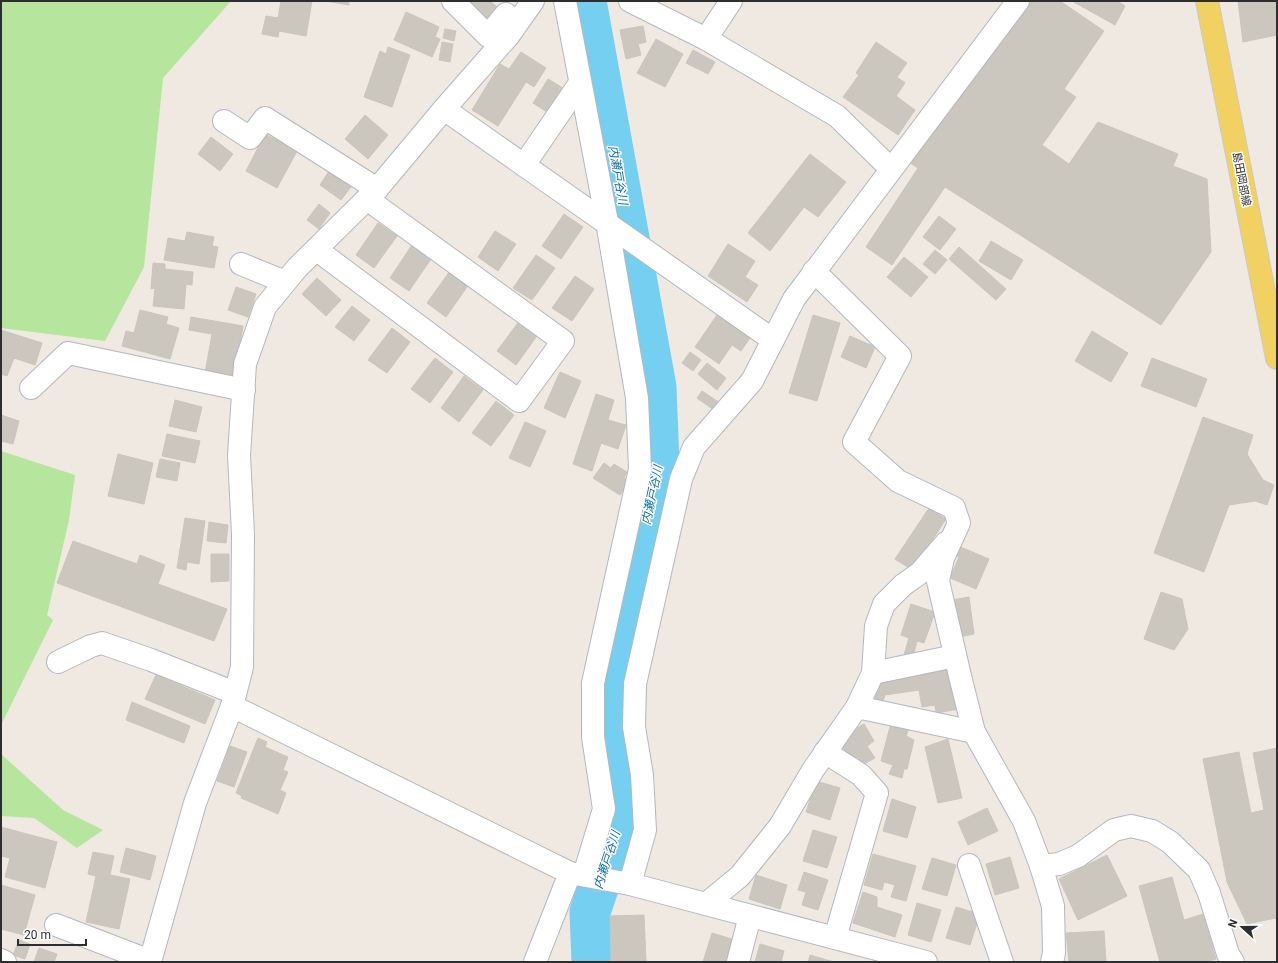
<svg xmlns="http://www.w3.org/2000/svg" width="1278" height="963" font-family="Roboto,'Noto Sans JP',sans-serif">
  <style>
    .green { fill: #b6e59e }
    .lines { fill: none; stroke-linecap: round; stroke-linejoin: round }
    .river { stroke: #75cff0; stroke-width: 41 }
    .building { fill: #cbc7bf; stroke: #cbc5ba }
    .minor-casing { stroke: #b4b7c1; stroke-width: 24 }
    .major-casing { stroke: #c9c9c9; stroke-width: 24 }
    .minor { stroke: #fff; stroke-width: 22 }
    .major { stroke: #f2d163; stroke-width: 22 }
    .labels { text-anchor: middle; stroke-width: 3; stroke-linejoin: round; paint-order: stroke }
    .street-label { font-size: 11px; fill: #2e2e2e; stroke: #fff }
    .water-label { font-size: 12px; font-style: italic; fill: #0d6fa3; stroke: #fff }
  </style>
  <rect width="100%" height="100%" fill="#efe9e1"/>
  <g class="green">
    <polygon points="1,1 231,1 163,78 144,267 105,341 1,328"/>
    <polygon points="1,451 75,475 69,520 47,615 53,620 1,725"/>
    <polygon points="1,754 63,810 103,830 77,848 34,818 1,816"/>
  </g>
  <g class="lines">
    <polyline class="river" points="586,1 656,387 659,464 620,637 611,709 622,788 617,832 590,912 592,962"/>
  </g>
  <g class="building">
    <polygon points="281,1 312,1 306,36 279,31 278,37 262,34 266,16 278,18"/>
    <polygon points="325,1 349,1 349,5"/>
    <polygon points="470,1 490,1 498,8 486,21 468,3"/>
    <polygon points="1029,1 1060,1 1104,31 1064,89 1076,97 1042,145 1069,164 1098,122 1178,154 1173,166 1207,179 1211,252 1161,325 945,187 892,265 866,247 918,168 910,163"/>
    <polygon points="1072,1 1117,1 1125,6 1115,25"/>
    <polygon points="1238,1 1277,1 1277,35 1243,42"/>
    <polygon points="406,12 439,27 435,37 440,39 432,57 394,40"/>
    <polygon points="643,26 646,42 638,44 641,55 626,59 620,30"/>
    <polygon points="445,29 456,31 454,41 443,38"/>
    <polygon points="656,39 683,54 665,87 637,73"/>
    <polygon points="442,42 453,44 450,62 439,60"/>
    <polygon points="876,42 907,63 897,77 905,83 896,96 915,110 898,135 843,97 859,75 856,73"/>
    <polygon points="388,47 410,55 392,107 364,97 380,51 386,54"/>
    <polygon points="693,50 715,62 708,74 686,63"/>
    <polygon points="521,52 546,68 534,87 526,82 498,126 472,110 500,64 509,69"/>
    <polygon points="548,79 566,90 550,114 533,103"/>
    <polygon points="365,115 388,135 368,159 345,139"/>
    <polygon points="265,134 297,151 277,188 246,171"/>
    <polygon points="211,137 233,154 220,171 198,154"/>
    <polygon points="810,154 846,182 818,217 804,207 770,251 748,233"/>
    <polygon points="331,168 353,184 341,200 320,185"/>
    <polygon points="319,204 330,213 319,229 307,220"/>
    <polygon points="564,214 583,227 561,259 542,246"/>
    <polygon points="939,216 956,229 940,250 923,237"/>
    <polygon points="378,223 397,236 374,268 356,255"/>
    <polygon points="495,231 516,244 498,271 478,257"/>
    <polygon points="187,232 214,237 212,246 218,247 214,268 164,260 168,238 185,241"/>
    <polygon points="991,241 1023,260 1011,280 979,261"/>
    <polygon points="728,244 755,261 745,277 758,285 747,302 708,276"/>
    <polygon points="412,245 431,259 409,291 390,278"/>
    <polygon points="959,247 1006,289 996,300 949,259"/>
    <polygon points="935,250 947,260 935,274 923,264"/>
    <polygon points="536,255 555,268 532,300 513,288"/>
    <polygon points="904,257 928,277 911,297 887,277"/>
    <polygon points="153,263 165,264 165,269 193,272 192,285 186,284 184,309 153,306 155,288 151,289"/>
    <polygon points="450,271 469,284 446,317 427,303"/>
    <polygon points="575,276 594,289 572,321 552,308"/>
    <polygon points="317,278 341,300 326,316 302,294"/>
    <polygon points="236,287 256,294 248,317 228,310"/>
    <polygon points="352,306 370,320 354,341 335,327"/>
    <polygon points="140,310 168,317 166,324 179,328 170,359 122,346 126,331 134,333"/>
    <polygon points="717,315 750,338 741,351 732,345 719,364 695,347"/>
    <polygon points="813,315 840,323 817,401 789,393"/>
    <polygon points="191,317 243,326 234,378 205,373 212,334 189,330"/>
    <polygon points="520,320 539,333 516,365 497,351"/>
    <polygon points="392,328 410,342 387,373 368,360"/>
    <polygon points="1,330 42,343 35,365 14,358 7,376 1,374"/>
    <polygon points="1092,331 1128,353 1111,382 1075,361"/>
    <polygon points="850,336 875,347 866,368 841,357"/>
    <polygon points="690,352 701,360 693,371 682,363"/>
    <polygon points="435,358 453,372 430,403 411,389"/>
    <polygon points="1152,358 1207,379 1196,407 1141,386"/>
    <polygon points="707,363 726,378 717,390 698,374"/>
    <polygon points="560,372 581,381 565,418 544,408"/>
    <polygon points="464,376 483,390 459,422 441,408"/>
    <polygon points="702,391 720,403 714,410 697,398"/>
    <polygon points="596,394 614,400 608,420 626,425 618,449 601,443 592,471 573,464"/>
    <polygon points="175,400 202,407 196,432 169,426"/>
    <polygon points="496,401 514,415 491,446 472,433"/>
    <polygon points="1,415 19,421 13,444 1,441"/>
    <polygon points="1203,417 1253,435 1247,454 1263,480 1274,485 1267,505 1255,501 1229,505 1204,572 1154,553"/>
    <polygon points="525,422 546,431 530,467 509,458"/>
    <polygon points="167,434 200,441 195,463 162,456"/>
    <polygon points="118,454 153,463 144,504 108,496"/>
    <polygon points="160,459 180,463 177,481 156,477"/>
    <polygon points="604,463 611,468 614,464 627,472 624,478 629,481 620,495 593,478"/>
    <polygon points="929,508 946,519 916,565 913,562 909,568 895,559"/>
    <polygon points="185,518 205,521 199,564 187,562 186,570 177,568"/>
    <polygon points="209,522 228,525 226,543 207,541"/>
    <polygon points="73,541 137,564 140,555 165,565 158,584 227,609 214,641 57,583"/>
    <polygon points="958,546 989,559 976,589 950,578 959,557 954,555"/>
    <polygon points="211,554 229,554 229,581 211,582"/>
    <polygon points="1161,592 1182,599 1188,629 1174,650 1144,639"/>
    <polygon points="969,597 974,634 959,637 952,600"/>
    <polygon points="911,604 935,612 924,643 917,641 913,657 904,655 909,638 901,635"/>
    <polygon points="951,664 959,709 936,713 935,705 922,707 919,690 885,695 882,704 871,701 879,681"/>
    <polygon points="156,675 215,700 205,724 145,699"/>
    <polygon points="132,702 190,726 184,743 126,720"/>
    <polygon points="891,723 909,728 906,736 914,740 907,769 904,769 902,778 889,774 893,765 881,761"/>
    <polygon points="864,724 874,741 867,746 875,758 862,765 858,757 851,761 838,739"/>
    <polygon points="258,738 267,742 265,747 288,757 283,770 288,772 280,790 286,793 278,814 241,798 242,796 236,793"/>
    <polygon points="948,739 962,798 938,803 925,747"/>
    <polygon points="230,746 247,752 234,787 217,781"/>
    <polygon points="1277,748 1277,925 1276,918 1247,924 1227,882 1203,759 1239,752 1251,813 1264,810 1253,753"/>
    <polygon points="816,781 840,788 830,820 806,812"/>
    <polygon points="892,799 916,807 907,838 883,831"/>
    <polygon points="987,808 998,831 968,845 958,822"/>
    <polygon points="1,827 57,842 45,888 5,877 10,858 1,856"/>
    <polygon points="813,830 837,837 827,868 803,861"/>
    <polygon points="126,848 156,856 150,880 120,872"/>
    <polygon points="93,852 114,856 110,875 130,879 119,929 86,922 96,876 88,874"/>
    <polygon points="873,854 916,866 906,901 891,897 895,885 884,882 882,890 864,885"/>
    <polygon points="1107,855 1127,896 1078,920 1059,879"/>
    <polygon points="1010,857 1019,888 995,895 986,864"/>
    <polygon points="932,858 956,865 947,896 922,889"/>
    <polygon points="804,872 828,880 818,910 802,905 806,892 798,890"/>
    <polygon points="756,875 787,885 780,909 749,899"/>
    <polygon points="1172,877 1184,920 1203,914 1216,959 1205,962 1160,962 1139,886"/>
    <polygon points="1,885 35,895 24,935 1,929"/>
    <polygon points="863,892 877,897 877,907 902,915 895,937 853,923"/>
    <polygon points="917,903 941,910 931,942 908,935"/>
    <polygon points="956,907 980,914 970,945 946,938"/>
    <polygon points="644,915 646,962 611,962 610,916"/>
    <polygon points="1104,931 1106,962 1069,962 1066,933"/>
    <polygon points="712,933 735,940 729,962 703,962"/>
    <polygon points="19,940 30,944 25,959 13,955"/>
    <polygon points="760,944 784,951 781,962 755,962"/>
    <polygon points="39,948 57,954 54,962 34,962"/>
    <polygon points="810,955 834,962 808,962"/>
  </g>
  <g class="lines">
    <g class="minor-casing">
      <g id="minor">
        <polyline points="453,1 488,36 506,14"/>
        <polyline points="565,1 607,222 637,398 640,469 593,683 593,737 604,809 584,875"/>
        <polyline points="630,1 706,39 837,116 891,169"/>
        <polyline points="706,39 731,1"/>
        <polyline points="444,109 773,340"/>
        <polyline points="224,121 250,138 265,118 377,189"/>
        <polyline points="524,165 580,83"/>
        <polyline points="317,250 519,401 563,341 367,199"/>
        <polyline points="241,264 285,282"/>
        <polyline points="814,271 900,356 854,442 898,481 954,508 959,523 943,558 938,581 960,676 974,732 1024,821 1041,866 1059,864 1078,856 1114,830 1131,826 1152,831 1170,842 1199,870 1209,893 1228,954 1233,962"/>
        <polyline points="31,388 68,353 244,390"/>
        <polyline points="58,662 91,646 102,643 151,660 235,693"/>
        <polyline points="873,673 955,656"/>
        <polyline points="232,706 570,873 630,884 926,962"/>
        <polyline points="857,707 873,673 876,626 884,604 903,585 920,573 946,543"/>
        <polyline points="825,752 861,775 877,793 835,938"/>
        <polyline points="969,865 1002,962"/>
        <polyline points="1041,866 1053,906 1054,953 1052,962"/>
        <polyline points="630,884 645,830 642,775 634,727 635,684 681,479 694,447 752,381 794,299 1018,1"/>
        <polyline points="706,904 740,876 780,826 813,770 857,707 974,732"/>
        <polyline points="56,925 150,961"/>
        <polyline points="1,960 5,962"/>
        <polyline points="150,962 195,803 232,706 242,667 243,534 239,455 245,364 265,307 297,268 377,189 444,109 509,35 533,1"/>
        <polyline points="535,962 570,873"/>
        <polyline points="738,962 750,916"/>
      </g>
    </g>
    <g class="major-casing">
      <polyline id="major" points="1207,1 1277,358"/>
    </g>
    <use href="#minor" class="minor"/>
    <use href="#major" class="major"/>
  </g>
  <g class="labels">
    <g class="street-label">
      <text transform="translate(1242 179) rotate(79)" y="4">島田岡部線</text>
    </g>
    <g class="water-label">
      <text transform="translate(618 175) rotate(80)" y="4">内瀬戸谷川</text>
      <text transform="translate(652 495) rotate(-78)" y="4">内瀬戸谷川</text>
      <text transform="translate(607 860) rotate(-72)" y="4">内瀬戸谷川</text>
    </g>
  </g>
  <rect width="1278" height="963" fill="none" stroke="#2e2e2e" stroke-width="4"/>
  <g transform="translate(1242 927) rotate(291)" stroke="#ffffff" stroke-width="3" paint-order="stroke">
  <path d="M0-3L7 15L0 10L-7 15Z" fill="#2e2e2e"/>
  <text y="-6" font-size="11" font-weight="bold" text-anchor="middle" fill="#2e2e2e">N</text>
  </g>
  <path d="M18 939v6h68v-6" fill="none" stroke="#2e2e2e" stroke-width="2"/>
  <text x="24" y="939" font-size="12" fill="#2e2e2e" stroke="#ffffff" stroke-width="3" paint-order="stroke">20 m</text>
</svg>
